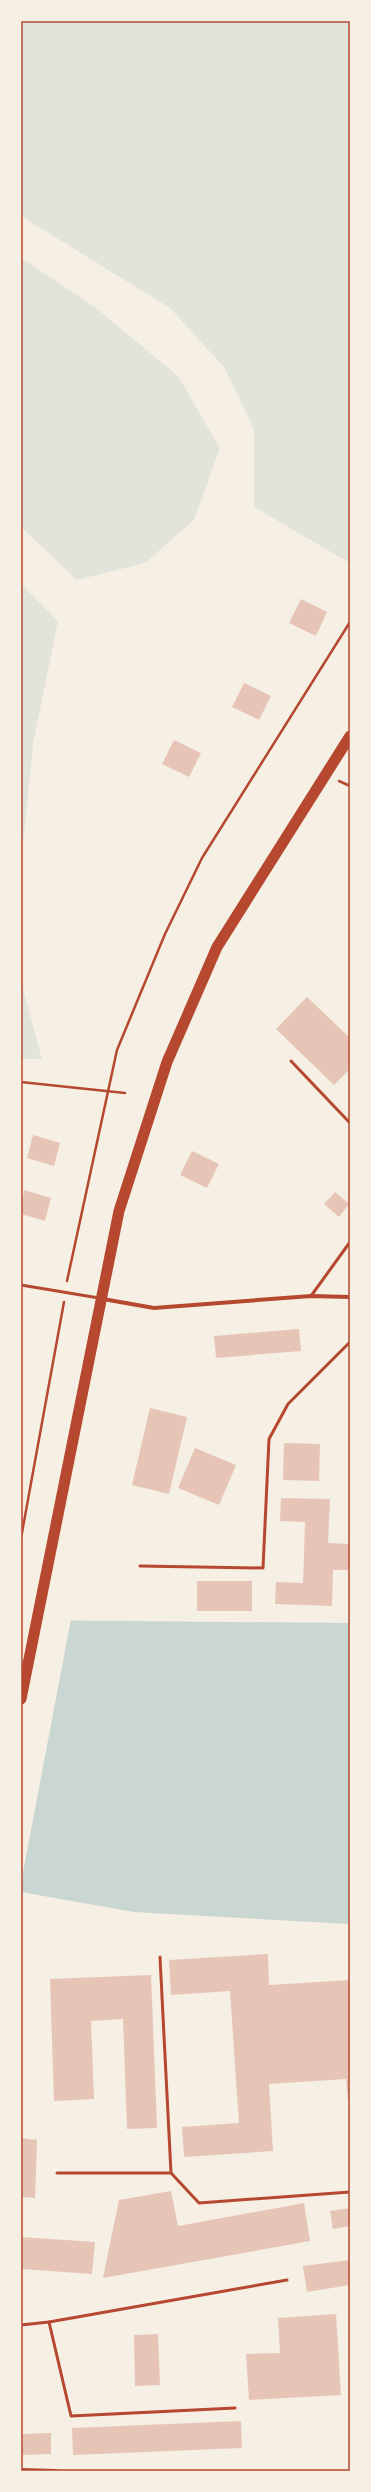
<svg xmlns="http://www.w3.org/2000/svg" width="371" height="2492" font-family="Merriweather,serif">
  <style>
    .green { fill: #e2e4dc }
    .water { fill: #c9d6d2 }
    .pier { fill: #f6efe4 }
    .building { fill: #e6c5b7 }
    .lines { fill: none; stroke-linecap: round; stroke-linejoin: round }
    .path { stroke: #b5482f; stroke-width: 2.5 }
    .service { stroke: #b5482f; stroke-width: 3 }
    .minor { stroke: #b5482f; stroke-width: 4 }
    .trunk { stroke: #b5482f; stroke-width: 11 }
    .neatline { fill: none; stroke: #b5482f; stroke-width: 1.5 }
  </style>
  <rect width="100%" height="100%" fill="#f6efe4"/>
  <g class="green">
    <polygon points="21,21 350,21 350,563 254,507 254,429 224,367 170,308 21,216"/>
    <polygon points="21,258 96,308 178,376 220,448 194,520 145,563 77,580 21,527"/>
    <polygon points="21,584 58,621 33,744 21,865"/>
    <polygon points="21,965 24,993 42,1059 21,1059"/>
  </g>
  <polygon class="water" points="21,1620 350,1623 350,1924 134,1912 21,1892"/>
  <polygon class="pier" points="21,1618 71,1619 21,1883"/>
  <g class="building">
    <polygon points="301,599 327,612 316,636 289,623"/>
    <polygon points="244,683 271,696 259,720 232,707"/>
    <polygon points="174,740 201,753 189,777 162,764"/>
    <polygon points="307,997 350,1038 350,1069 334,1085 276,1029"/>
    <polygon points="33,1135 60,1143 54,1166 27,1158"/>
    <polygon points="192,1151 219,1164 207,1188 180,1175"/>
    <polygon points="24,1190 51,1198 45,1221 21,1214"/>
    <polygon points="335,1192 349,1204 339,1217 324,1204"/>
    <polygon points="299,1329 301,1351 216,1358 214,1336"/>
    <polygon points="150,1408 187,1417 169,1494 132,1485"/>
    <polygon points="284,1443 320,1444 319,1481 283,1480"/>
    <polygon points="195,1448 236,1465 219,1505 178,1488"/>
    <polygon points="281,1498 330,1499 328,1543 350,1544 350,1570 333,1570 332,1606 275,1604 276,1582 303,1583 305,1522 280,1521"/>
    <rect x="197" y="1581" width="55" height="30"/>
    <polygon points="268,1954 269,1985 350,1980 350,2101 348,2101 346,2079 269,2084 273,2151 184,2157 182,2127 239,2123 230,1991 171,1995 169,1960"/>
    <polygon points="151,1975 157,2128 127,2129 123,2019 91,2021 94,2099 54,2101 50,1979"/>
    <polygon points="21,2138 37,2140 35,2198 21,2197"/>
    <polygon points="171,2191 178,2226 304,2203 310,2241 103,2278 119,2200"/>
    <polygon points="350,2208 350,2226 333,2229 330,2211"/>
    <polygon points="21,2237 95,2242 92,2274 21,2269"/>
    <polygon points="350,2260 350,2285 307,2292 303,2266"/>
    <polygon points="336,2314 341,2395 249,2400 246,2354 280,2353 278,2318"/>
    <polygon points="158,2334 160,2385 135,2386 134,2335"/>
    <polygon points="241,2421 242,2448 73,2455 72,2428"/>
    <polygon points="51,2433 51,2454 21,2455 21,2434"/>
  </g>
  <g class="lines">
    <g class="path">
      <polyline points="339,781 350,786"/>
      <polyline points="21,1082 125,1093"/>
      <polyline points="67,1281 117,1050 165,934 202,858 350,622"/>
      <polyline points="21,1538 64,1302"/>
    </g>
    <g class="service">
      <polyline points="291,1061 350,1123"/>
      <polyline points="21,1285 99,1298"/>
      <polyline points="311,1296 350,1242"/>
      <polyline points="140,1566 263,1568 269,1439 288,1404 350,1342"/>
      <polyline points="160,1957 171,2173"/>
      <polyline points="57,2173 171,2173 199,2203 350,2192"/>
      <polyline points="49,2322 71,2416 235,2408"/>
      <polyline points="21,2325 49,2322 287,2280"/>
    </g>
    <g class="minor">
      <polyline points="103,1299 154,1308 311,1296 350,1297"/>
      <polyline points="21,2470 56,2471"/>
    </g>
    <polyline class="trunk" points="21,1699 119,1211 167,1062 217,947 350,736"/>
  </g>
  <rect width="371" height="2492" fill="none" stroke="#f6efe4" stroke-width="44"/>
  <rect x="22" y="22" width="327" height="2448" class="neatline"/>
</svg>
